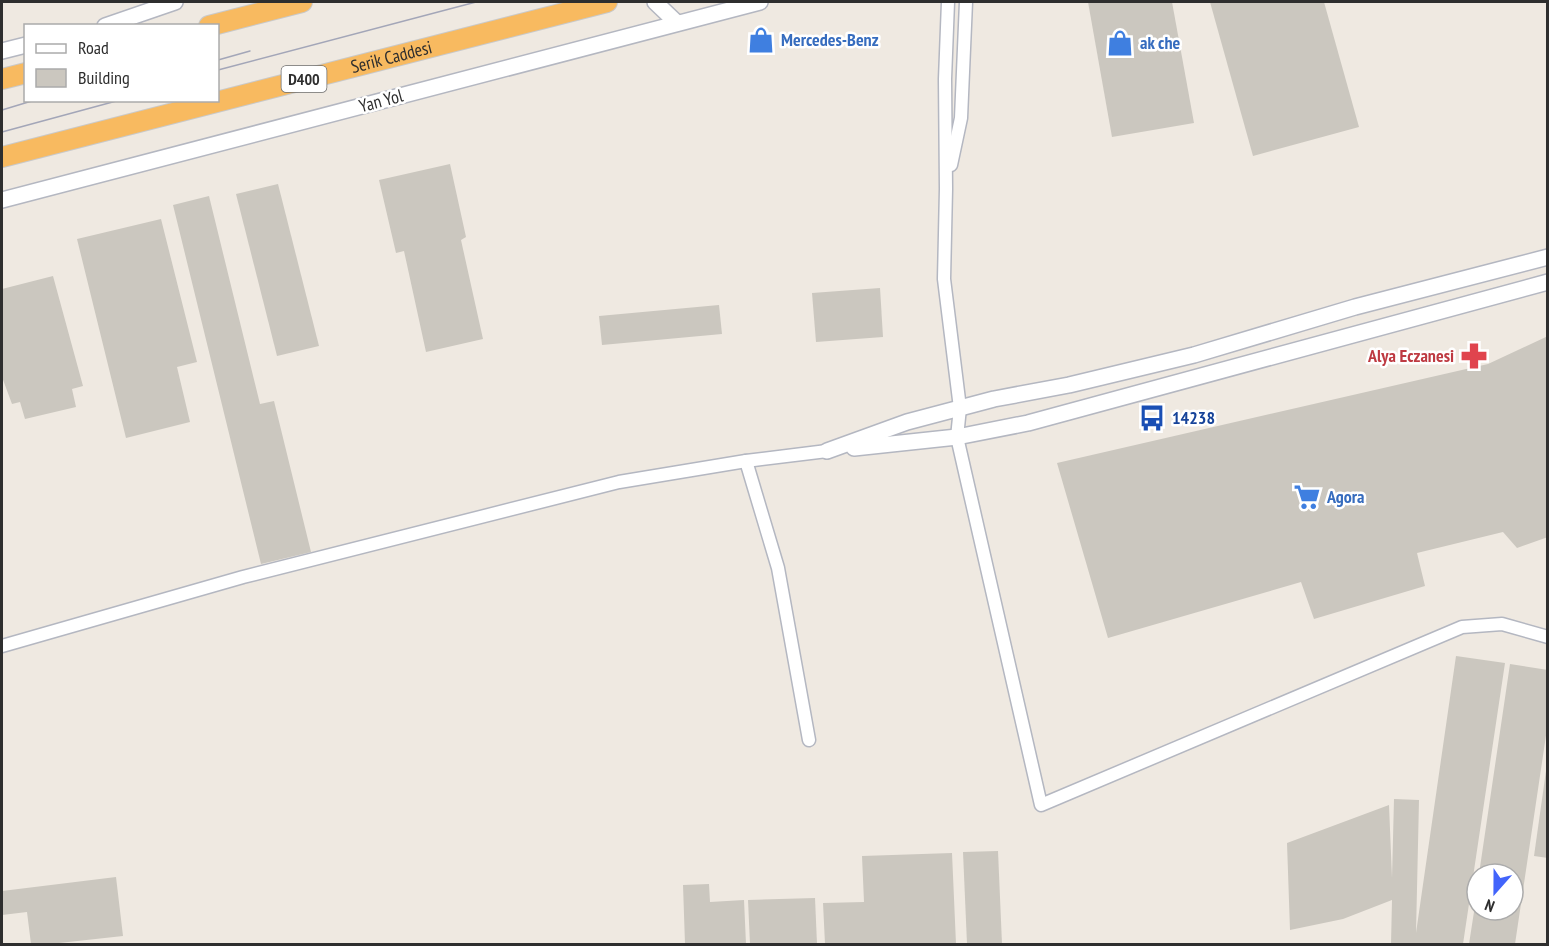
<svg xmlns="http://www.w3.org/2000/svg" width="1549" height="946" font-family="'PT Sans Narrow',sans-serif">
  <style>
    .building { fill: #cbc7bf }
    .lines { fill: none; stroke-linecap: round; stroke-linejoin: round }
    .minor-casing { stroke: #b4b7c1; stroke-width: 15 }
    .tertiary-casing { stroke: #b4b7c1; stroke-width: 18 }
    .trunk-casing { stroke: #c9c9c9; stroke-width: 22 }
    .minor { stroke: #fff; stroke-width: 12 }
    .tertiary { stroke: #fff; stroke-width: 15 }
    .trunk { stroke: #f8ba60; stroke-width: 20 }
    .tram { stroke: #a3a6b8; stroke-width: 1.5 }
    .labels { text-anchor: middle; stroke-width: 5; stroke-linejoin: round; paint-order: stroke }
    .shield { fill: #fff; stroke: #6d6d6d; stroke-width: 1.5 }
    .shield-label { font-size: 16px; font-weight: bold; fill: #2e2e2e }
    .shop-label { font-size: 18px; font-weight: bold; fill: #366cbe; stroke: #fff; text-anchor: start }
    .street-label { font-size: 18px; fill: #2e2e2e; stroke: #fff }
    .health-label { font-size: 18px; font-weight: bold; fill: #be3a42; stroke: #fff; text-anchor: end }
    .transit-label { font-size: 18px; font-weight: bold; fill: #164399; stroke: #fff; text-anchor: start }
  </style>
  <rect width="100%" height="100%" fill="#efe9e1"/>
  <g class="building">
    <polygon points="1088,2 1172,2 1194,123 1112,137"/>
    <polygon points="1210,2 1324,2 1359,127 1253,156"/>
    <polygon points="450,164 466,237 461,240 483,339 426,352 404,251 396,253 379,180"/>
    <polygon points="278,184 319,346 277,356 236,194"/>
    <polygon points="209,196 260,404 274,401 311,552 261,564 173,205"/>
    <polygon points="161,219 197,362 177,367 190,422 126,438 77,239"/>
    <polygon points="53,276 83,386 72,389 76,407 25,419 20,402 12,404 2,377 2,289"/>
    <polygon points="880,288 883,337 816,342 812,293"/>
    <polygon points="719,305 722,334 602,345 599,316"/>
    <polygon points="1548,336 1548,537 1517,548 1503,532 1417,553 1425,586 1314,619 1301,582 1108,638 1057,463 1488,364"/>
    <polygon points="1456,656 1505,663 1463,944 1391,944 1392,900 1343,919 1290,930 1287,843 1389,805 1392,878 1394,799 1419,800 1416,933"/>
    <polygon points="1510,664 1548,670 1548,722 1515,944 1469,944 1476,899 1477,899 1477,910 1513,910 1513,874 1479,874"/>
    <polygon points="1546,771 1548,771 1548,858 1534,856"/>
    <polygon points="998,851 1002,944 967,944 963,852"/>
    <polygon points="952,853 956,944 825,944 823,903 864,902 862,856"/>
    <polygon points="116,877 123,936 50,944 31,944 27,912 2,915 2,891"/>
    <polygon points="709,884 710,902 744,900 746,944 685,944 683,885"/>
    <polygon points="815,898 817,944 750,944 748,900"/>
  </g>
  <g class="lines">
    <g class="minor-casing">
      <g id="minor">
        <polyline points="948,2 945,79 946,189 944,279 960,408 957,437 1041,805 1462,627 1502,624 1548,637"/>
        <polyline points="951,165 961,118 966,2"/>
        <polyline points="746,461 778,568 809,740"/>
        <polyline points="2,646 243,577 619,482 746,461 827,451"/>
      </g>
    </g>
    <g class="tertiary-casing">
      <g id="tertiary">
        <polyline points="655,2 677,23"/>
        <polyline points="105,26 175,2"/>
        <polyline points="2,51 26,45"/>
        <polyline points="2,200 760,2"/>
        <polyline points="854,448 957,437 1028,423 1548,282"/>
        <polyline points="827,451 907,422 960,408 994,399 1069,385 1194,355 1355,307 1548,257"/>
      </g>
    </g>
    <g class="trunk-casing">
      <g id="trunk">
        <polyline points="209,26 302,2"/>
        <polyline points="2,79 26,73"/>
        <path id="s1" d="M2 157 607 2"/>
      </g>
    </g>
    <use href="#minor" class="minor"/>
    <use href="#tertiary" class="tertiary"/>
    <use href="#trunk" class="trunk"/>
    <g class="tram">
      <polyline points="218,60 250,51"/>
      <polyline points="218,70 476,2"/>
      <polyline points="2,110 35,100"/>
      <polyline points="2,132 120,100"/>
    </g>
  </g>
  <defs>
    <g id="shop-bare" transform="scale(2.07)"><path d="M-5-2.5h2.3a2.7 3.5 0 0 1 5.4 0H5L5.5 6h-11ZM-1.5-2.5h3a1.5 2.3 0 0 0-3 0Z" fill="#3f7fe0" stroke="#fff" stroke-width="2.5" paint-order="stroke"/></g>
    <g id="pharmacy-bare" transform="scale(2.07)"><path d="M-2-6h4v4h4v4h-4v4h-4v-4h-4v-4h4Z" fill="#e0444e" stroke="#fff" stroke-width="2.5" paint-order="stroke"/></g>
    <g id="bus-bare" transform="scale(2.07)"><path d="M-5-6H5V4H4V6H2V4H-2V6H-4V4H-5ZM-3.5-4V0h7V-4ZM-3.5 1.2v1.5H-2V1.2ZM2 1.2v1.5H3.5V1.2Z" fill="#1a4fb4" stroke="#fff" stroke-width="2.5" paint-order="stroke"/></g>
    <g id="supermarket-bare" transform="scale(2.07)"><path d="M-6-5.5h2.5l.6 2H6L4.5 2H-2.5L-4.4-4H-6ZM-1.5 3.2a1.3 1.3 0 1 0 .1 0ZM3 3.2a1.3 1.3 0 1 0 .1 0Z" fill="#3f7fe0" stroke="#fff" stroke-width="2.5" paint-order="stroke"/></g>
  </defs>
  <g fill-rule="evenodd">
    <use href="#shop-bare" x="761" y="40"/>
    <use href="#shop-bare" x="1120" y="43"/>
    <use href="#pharmacy-bare" x="1474" y="356"/>
    <use href="#bus-bare" x="1152" y="418"/>
    <use href="#supermarket-bare" x="1307" y="497"/>
  </g>
  <g class="labels">
    <rect class="shield" x="281.5" y="66" width="45" height="26" rx="4.5"/>
    <g class="shield-label">
      <text x="304" y="85">D400</text>
    </g>
    <g class="shop-label">
      <text x="781" y="46">Mercedes-Benz</text>
      <text x="1140" y="49">ak che</text>
      <text x="1327" y="503">Agora</text>
    </g>
    <g class="street-label">
      <text dy="6" stroke="none"><textPath href="#s1" startOffset="402">Serik Caddesi</textPath></text>
      <text transform="translate(381 101) rotate(-15)" y="6">Yan Yol</text>
    </g>
    <g class="health-label">
      <text x="1454" y="362">Alya Eczanesi</text>
    </g>
    <g class="transit-label">
      <text x="1172" y="424">14238</text>
    </g>
  </g>
  <rect width="1549" height="946" fill="none" stroke="#2e2e2e" stroke-width="6"/>
  <rect x="24" y="24" width="195" height="78" fill="#ffffff" stroke="#ababab" stroke-width="1.5"/>
  <rect x="36" y="44" width="30" height="9" fill="#ffffff" stroke="#ababab" stroke-width="1.5"/>
  <text x="78" y="54" font-size="18" fill="#2e2e2e">Road</text>
  <rect x="36" y="69" width="30" height="18" fill="#cbc7bf" stroke="#ababab" stroke-width="1.5"/>
  <text x="78" y="84" font-size="18" fill="#2e2e2e">Building</text>
  <g transform="translate(1495 892) rotate(201)"><circle r="28" fill="#ffffff" stroke="#ababab" stroke-width="1.5"/>
  <path d="M0-4.5L10 22L0 15L-10 22Z" fill="#4264fb"/>
  <text y="-9" font-size="16" font-weight="bold" text-anchor="middle" fill="#2e2e2e">N</text>
  </g>
</svg>
